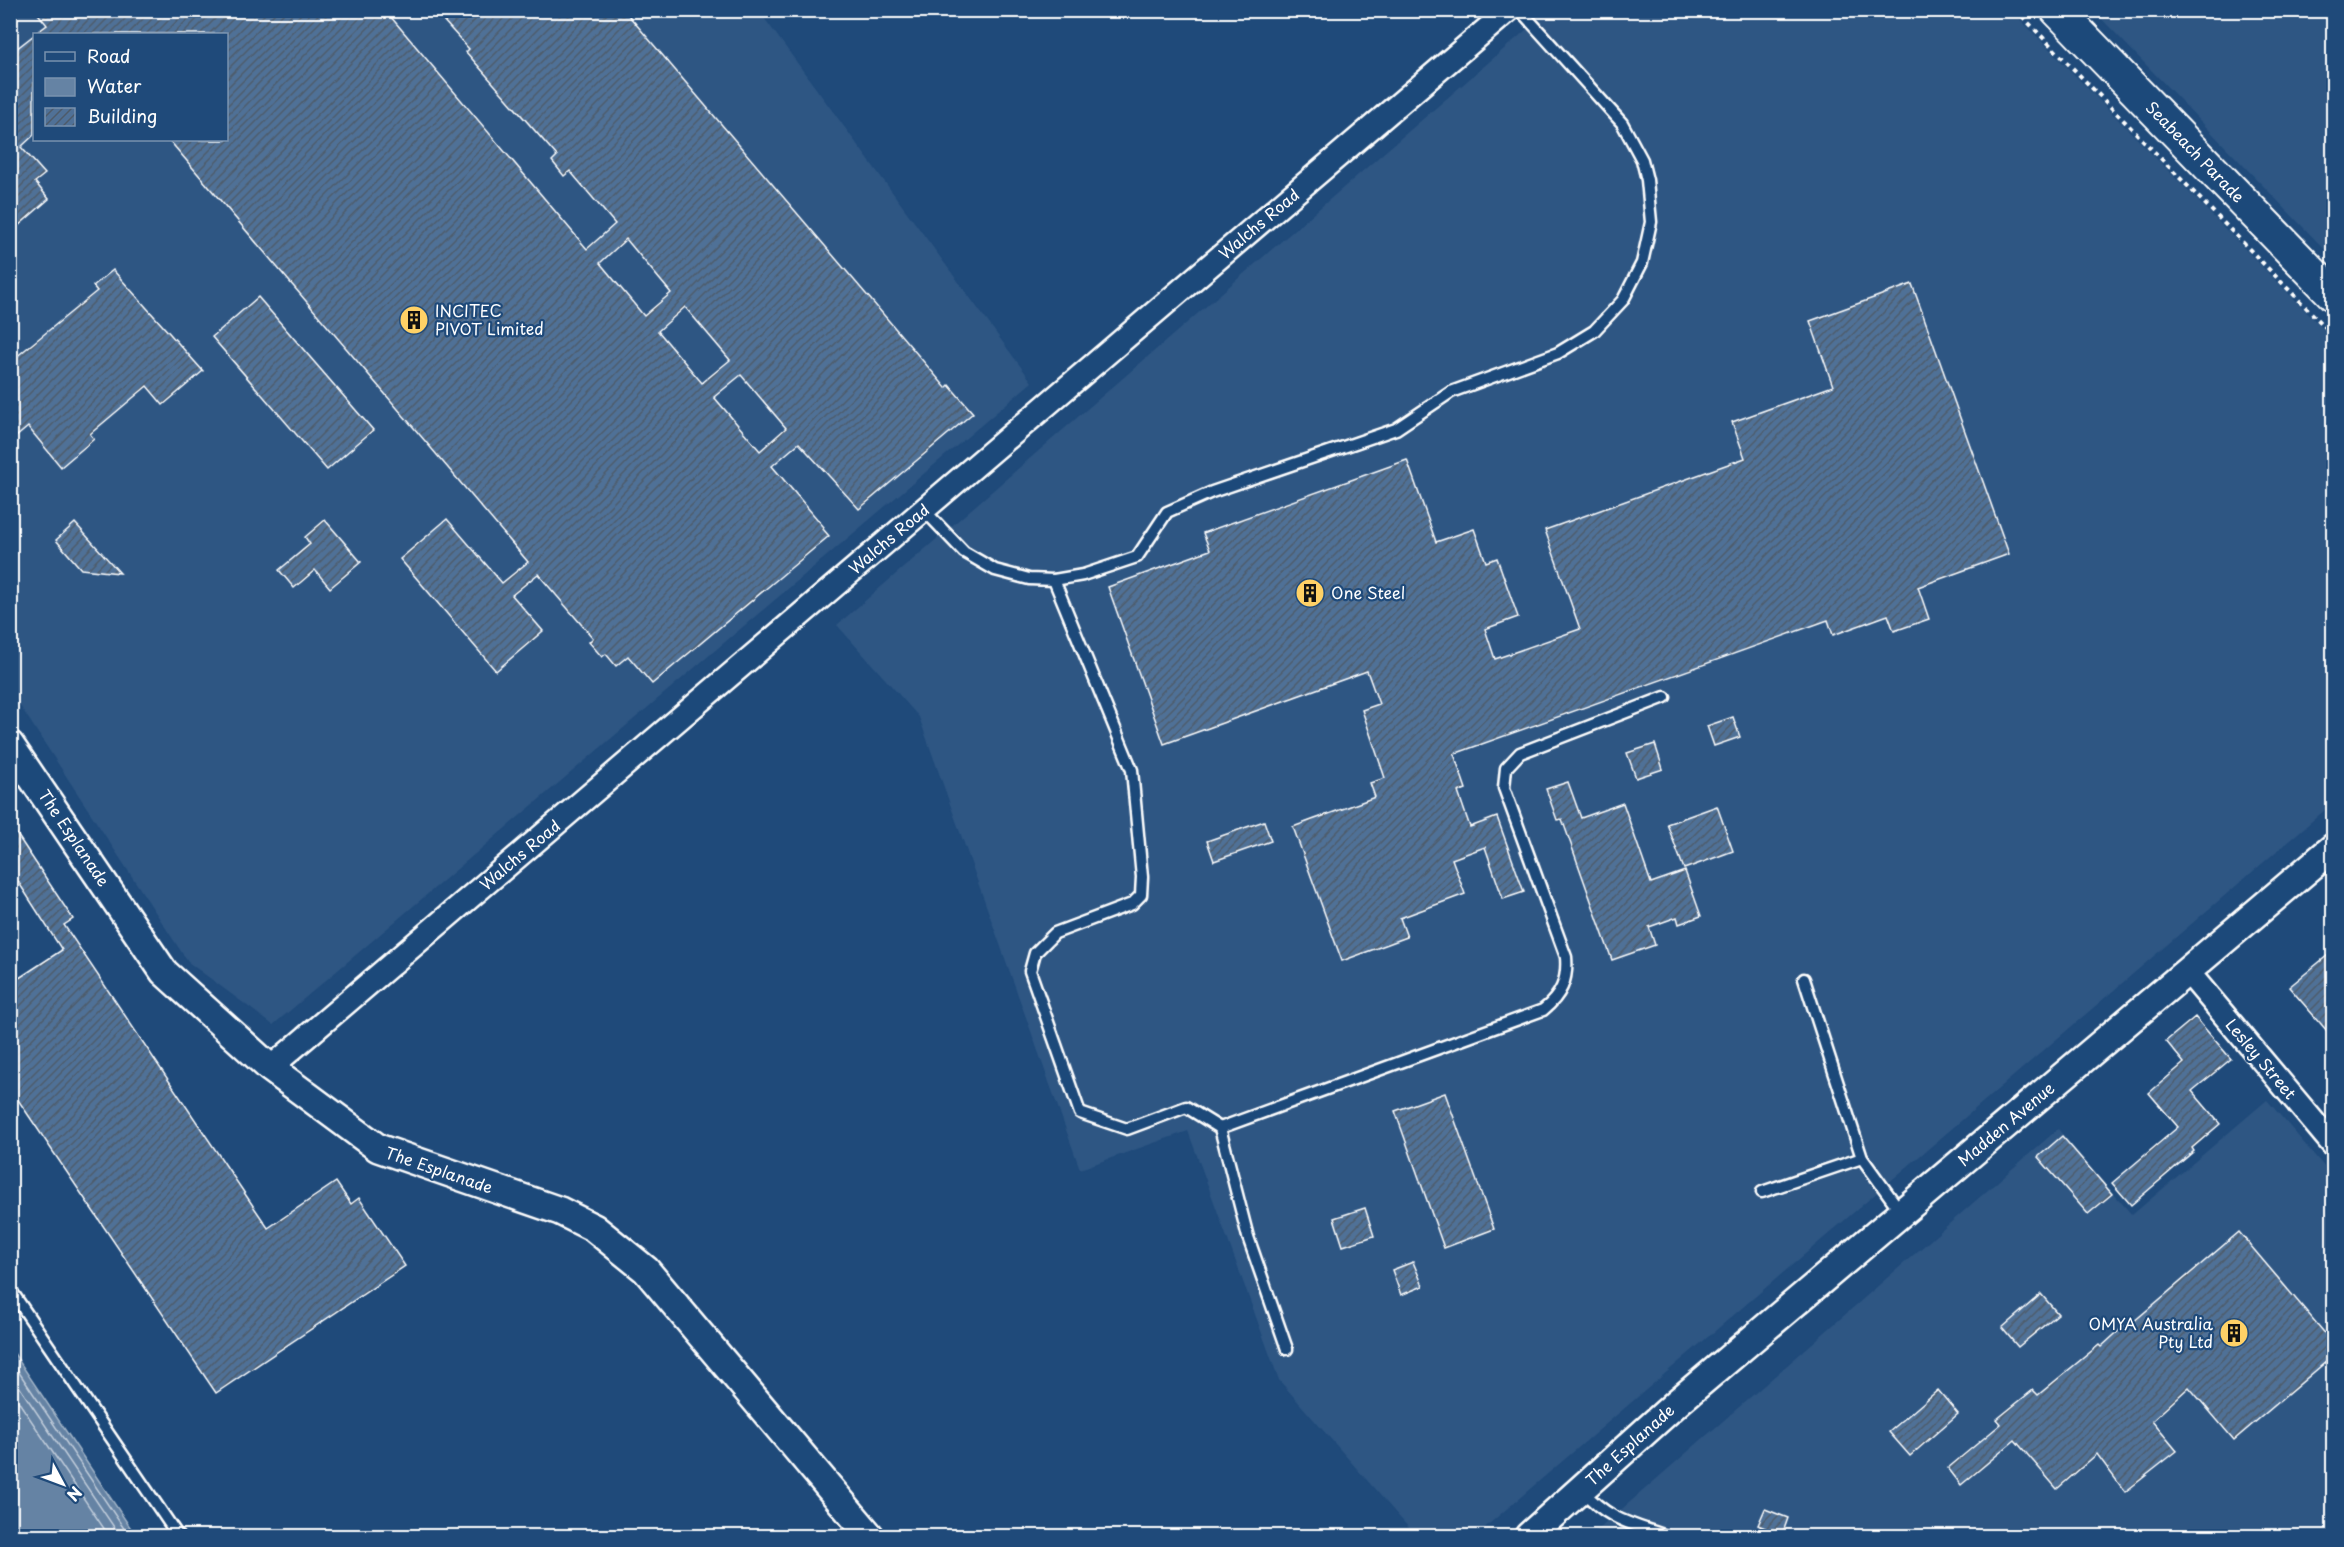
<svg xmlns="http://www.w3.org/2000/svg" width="2344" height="1547" font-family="'Playpen Sans',sans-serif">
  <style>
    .built { fill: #2e5683; fill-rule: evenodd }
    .water { fill: #6583a4; stroke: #a3b5c8; stroke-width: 1.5 }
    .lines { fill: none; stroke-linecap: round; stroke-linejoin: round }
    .shore { stroke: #c1cddb; stroke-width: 1.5 }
    .building { fill: url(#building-hatch); stroke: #fff; stroke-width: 1.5; fill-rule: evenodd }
    .service-casing { stroke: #fff; stroke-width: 15 }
    .minor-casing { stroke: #fff; stroke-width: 27 }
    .tertiary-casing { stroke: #fff; stroke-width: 32 }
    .secondary-casing { stroke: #fff; stroke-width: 36 }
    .path { stroke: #fff; stroke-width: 4; stroke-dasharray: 4.5 4.5; stroke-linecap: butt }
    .service { stroke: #1f4a7a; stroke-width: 10 }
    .minor { stroke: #1f4a7a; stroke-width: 22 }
    .tertiary { stroke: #1f4a7a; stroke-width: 27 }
    .secondary { stroke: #1f4a7a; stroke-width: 32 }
    .labels { text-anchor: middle; stroke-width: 4.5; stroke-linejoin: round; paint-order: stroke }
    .street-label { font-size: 16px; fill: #fff; stroke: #1f4a7a }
    .poi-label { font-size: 16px; fill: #fff; stroke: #1f4a7a; text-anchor: start }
  </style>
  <defs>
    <pattern id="building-hatch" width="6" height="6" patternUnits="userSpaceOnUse" patternTransform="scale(1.5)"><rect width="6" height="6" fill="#507197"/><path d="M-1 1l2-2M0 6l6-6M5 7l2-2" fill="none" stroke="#4e5b6a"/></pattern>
  </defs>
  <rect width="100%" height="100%" fill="#1f4a7a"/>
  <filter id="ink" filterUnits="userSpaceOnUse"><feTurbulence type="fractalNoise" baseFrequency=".0167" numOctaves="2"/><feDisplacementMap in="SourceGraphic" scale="12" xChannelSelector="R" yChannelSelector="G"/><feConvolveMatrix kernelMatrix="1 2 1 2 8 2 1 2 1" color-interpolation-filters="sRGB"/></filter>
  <g filter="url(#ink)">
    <g class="built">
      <path d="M10 11H759L1032 382 273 1025 188 962 11 692ZM34 34H226V140H34Z"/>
      <polygon points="1548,11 2012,11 2333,339 2333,803 1475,1536 1416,1536 1279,1380 1188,1131 1080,1169 919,717 837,625"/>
      <polygon points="2094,11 2333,11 2333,258"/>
      <polygon points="2267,1100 2333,1177 2333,1536 1591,1536 2058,1129 2132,1215"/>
    </g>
    <polygon class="water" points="10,1349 11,1349 136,1536 11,1536"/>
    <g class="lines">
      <g class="shore">
        <polyline points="10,1359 129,1536"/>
        <polyline points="10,1373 120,1536"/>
        <polyline points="10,1389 109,1536"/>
      </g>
    </g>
    <g class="building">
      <path d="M35 10H385L587 249 615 224 570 171 564 176 552 161 557 156 466 52 469 49 434 10H624L946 388 949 385 973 413 859 509 799 443 772 466 824 527 823 529 829 536 652 684 628 656 616 666 606 654 602 657 589 642 593 638 538 574 512 595 543 631 496 671 400 559 447 519 502 583 528 562 169 140H226V34H35L47 25ZM626 239 671 293 644 316 600 263ZM685 307 730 360 702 383 658 331ZM741 375 786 428 760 451 714 397Z"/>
      <polygon points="34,35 34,135 21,147 45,174 35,182 49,199 10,233 10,56 11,53"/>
      <polygon points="113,270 203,371 163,405 147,386 90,434 94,439 61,467 28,427 10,442 10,362 97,291 93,286"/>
      <polygon points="1912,284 2009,554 1918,587 1929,619 1894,631 1888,615 1833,635 1828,620 1454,754 1466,789 1458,792 1470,827 1497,817 1524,892 1503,899 1485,847 1452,859 1465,894 1400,918 1407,937 1342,961 1293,827 1375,797 1370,783 1385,778 1362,710 1379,704 1367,671 1164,744 1108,587 1210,550 1203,533 1407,460 1436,542 1474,529 1486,562 1497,558 1518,617 1485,629 1495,659 1580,629 1545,530 1745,458 1732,422 1833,386 1810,321"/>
      <polygon points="258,297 373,430 327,470 212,337"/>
      <polygon points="325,520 361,562 330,588 315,570 294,588 279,570 310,544 305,537"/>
      <polygon points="75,523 120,573 81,569 56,540"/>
      <polygon points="1733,717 1740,737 1714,746 1707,726"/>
      <polygon points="1655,744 1663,769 1636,778 1627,753"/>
      <polygon points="1568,782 1581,818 1623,803 1651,883 1685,871 1701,916 1679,924 1677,917 1649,927 1655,945 1612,960 1562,819 1557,820 1546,789"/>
      <polygon points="1717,806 1733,851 1684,869 1667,824"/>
      <polygon points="1264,821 1271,841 1214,861 1207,841"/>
      <polygon points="10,824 73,919 64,925 268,1228 336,1182 351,1204 359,1198 405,1266 216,1393 10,1088 10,984 62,950 10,869"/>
      <polygon points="2334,950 2334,1039 2289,987"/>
      <polygon points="2195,1017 2231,1059 2192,1091 2220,1124 2192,1148 2194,1151 2131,1205 2112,1183 2178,1127 2149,1093 2184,1063 2166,1041"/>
      <polygon points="1445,1093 1494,1229 1444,1248 1395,1111"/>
      <polygon points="2062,1136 2112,1194 2088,1214 2038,1157"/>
      <polygon points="1365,1208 1374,1236 1343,1246 1334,1218"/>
      <polygon points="2239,1232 2334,1344 2334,1355 2234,1440 2189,1387 2152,1421 2177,1451 2125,1492 2097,1454 2057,1489 2015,1440 1961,1485 1948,1468 2001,1424 1997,1419 2033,1390 2038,1395 2099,1345 2101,1347 2124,1326 2126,1328"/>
      <polygon points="1413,1262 1423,1286 1401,1295 1392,1270"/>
      <polygon points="2041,1294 2058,1314 2018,1347 2002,1328"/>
      <polygon points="1938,1390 1958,1414 1910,1456 1889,1432"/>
      <polygon points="1765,1509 1788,1518 1782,1535 1758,1525"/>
    </g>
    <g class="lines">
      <g class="service-casing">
        <g id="service">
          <polyline points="924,510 964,552 995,570 1029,579 1054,580 1083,575 1137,557 1167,512 1212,492 1396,429 1451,392 1558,353 1594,331 1623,300 1642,263 1651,222 1647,180 1642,160 1622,123 1520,10"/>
          <polyline points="1054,580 1132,770 1142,877 1141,895 1132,904 1055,933 1035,953 1030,971 1080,1113 1127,1129 1186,1107 1220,1128 1248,1237 1287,1349"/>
          <polyline points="1804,979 1862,1158 1901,1212"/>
          <path d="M1220 1128 1543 1010C1561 996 1568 980 1566 957L1504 788 1506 768 1520 753 1665 697"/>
          <polyline points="1762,1192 1862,1158"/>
          <polyline points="10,1289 178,1536"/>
          <path d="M1581 1489C1608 1520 1629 1523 1666 1536"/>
        </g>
      </g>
      <g class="minor-casing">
        <g id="minor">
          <polyline points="2188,972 2334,1146"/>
          <polyline points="270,1068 1509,10"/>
        </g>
      </g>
      <g class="tertiary-casing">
        <g id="tertiary">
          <polyline points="10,745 164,972 270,1068 378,1148 560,1211 594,1228 646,1270 870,1536"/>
          <polyline points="1529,1536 1679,1401 2334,847"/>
        </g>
      </g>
      <g class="secondary-casing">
        <polyline id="secondary" points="2057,10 2334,295"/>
      </g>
      <polyline class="path" points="2016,10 2334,336"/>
      <use href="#service" class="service"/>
      <use href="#minor" class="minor"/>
      <use href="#tertiary" class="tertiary"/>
      <use href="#secondary" class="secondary"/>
    </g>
  </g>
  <defs>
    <g id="building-disc" transform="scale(1.5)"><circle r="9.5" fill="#ffd166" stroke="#1f4a7a"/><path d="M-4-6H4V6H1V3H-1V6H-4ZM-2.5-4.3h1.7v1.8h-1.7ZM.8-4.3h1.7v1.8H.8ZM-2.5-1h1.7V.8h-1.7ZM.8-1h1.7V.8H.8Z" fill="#111"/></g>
  </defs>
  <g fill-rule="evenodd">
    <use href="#building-disc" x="414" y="320"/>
    <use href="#building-disc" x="1310" y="593"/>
    <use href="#building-disc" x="2234" y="1333"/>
  </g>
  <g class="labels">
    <g class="street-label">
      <text transform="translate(2195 152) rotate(46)" y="6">Seabeach Parade</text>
      <text transform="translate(1259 224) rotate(-40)" y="6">Walchs Road</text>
      <text transform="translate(889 539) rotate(-40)" y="6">Walchs Road</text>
      <text transform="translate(74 838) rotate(56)" y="6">The Esplanade</text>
      <text transform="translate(520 855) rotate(-40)" y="6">Walchs Road</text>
      <text transform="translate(2261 1059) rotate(50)" y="6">Lesley Street</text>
      <text transform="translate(2006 1124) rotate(-40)" y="6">Madden Avenue</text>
      <text transform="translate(439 1170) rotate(19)" y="6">The Esplanade</text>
      <text transform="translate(1630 1445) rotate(-42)" y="6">The Esplanade</text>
    </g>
    <g class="poi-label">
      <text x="435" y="317">INCITEC<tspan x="435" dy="18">PIVOT Limited</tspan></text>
      <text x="1331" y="599">One Steel</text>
      <text x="2213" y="1330" text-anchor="end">OMYA Australia<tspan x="2213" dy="18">Pty Ltd</tspan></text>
    </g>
  </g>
  <rect width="2344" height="1547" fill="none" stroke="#1f4a7a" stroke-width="36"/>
  <rect x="18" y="18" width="2308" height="1511" fill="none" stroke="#fff" stroke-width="2" filter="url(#ink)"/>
  <rect x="33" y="33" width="195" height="108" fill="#1f4a7a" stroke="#7992af" stroke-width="1.5"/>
  <rect x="45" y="52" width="30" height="9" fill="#1f4a7a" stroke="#7992af" stroke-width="1.5"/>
  <text x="87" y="63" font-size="18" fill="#ffffff">Road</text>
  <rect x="45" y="78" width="30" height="18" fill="#6583a4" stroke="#7992af" stroke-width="1.5"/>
  <text x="87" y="93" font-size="18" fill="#ffffff">Water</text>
  <rect x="45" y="108" width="30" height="18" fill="url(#building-hatch)" stroke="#7992af" stroke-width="1.5"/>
  <text x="87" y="123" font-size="18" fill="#ffffff">Building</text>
  <g transform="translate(63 1484) rotate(131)" stroke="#1f4a7a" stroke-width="4.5" paint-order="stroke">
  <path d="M0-4.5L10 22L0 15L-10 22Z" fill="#ffffff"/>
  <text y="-9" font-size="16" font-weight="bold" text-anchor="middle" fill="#ffffff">N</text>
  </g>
</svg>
